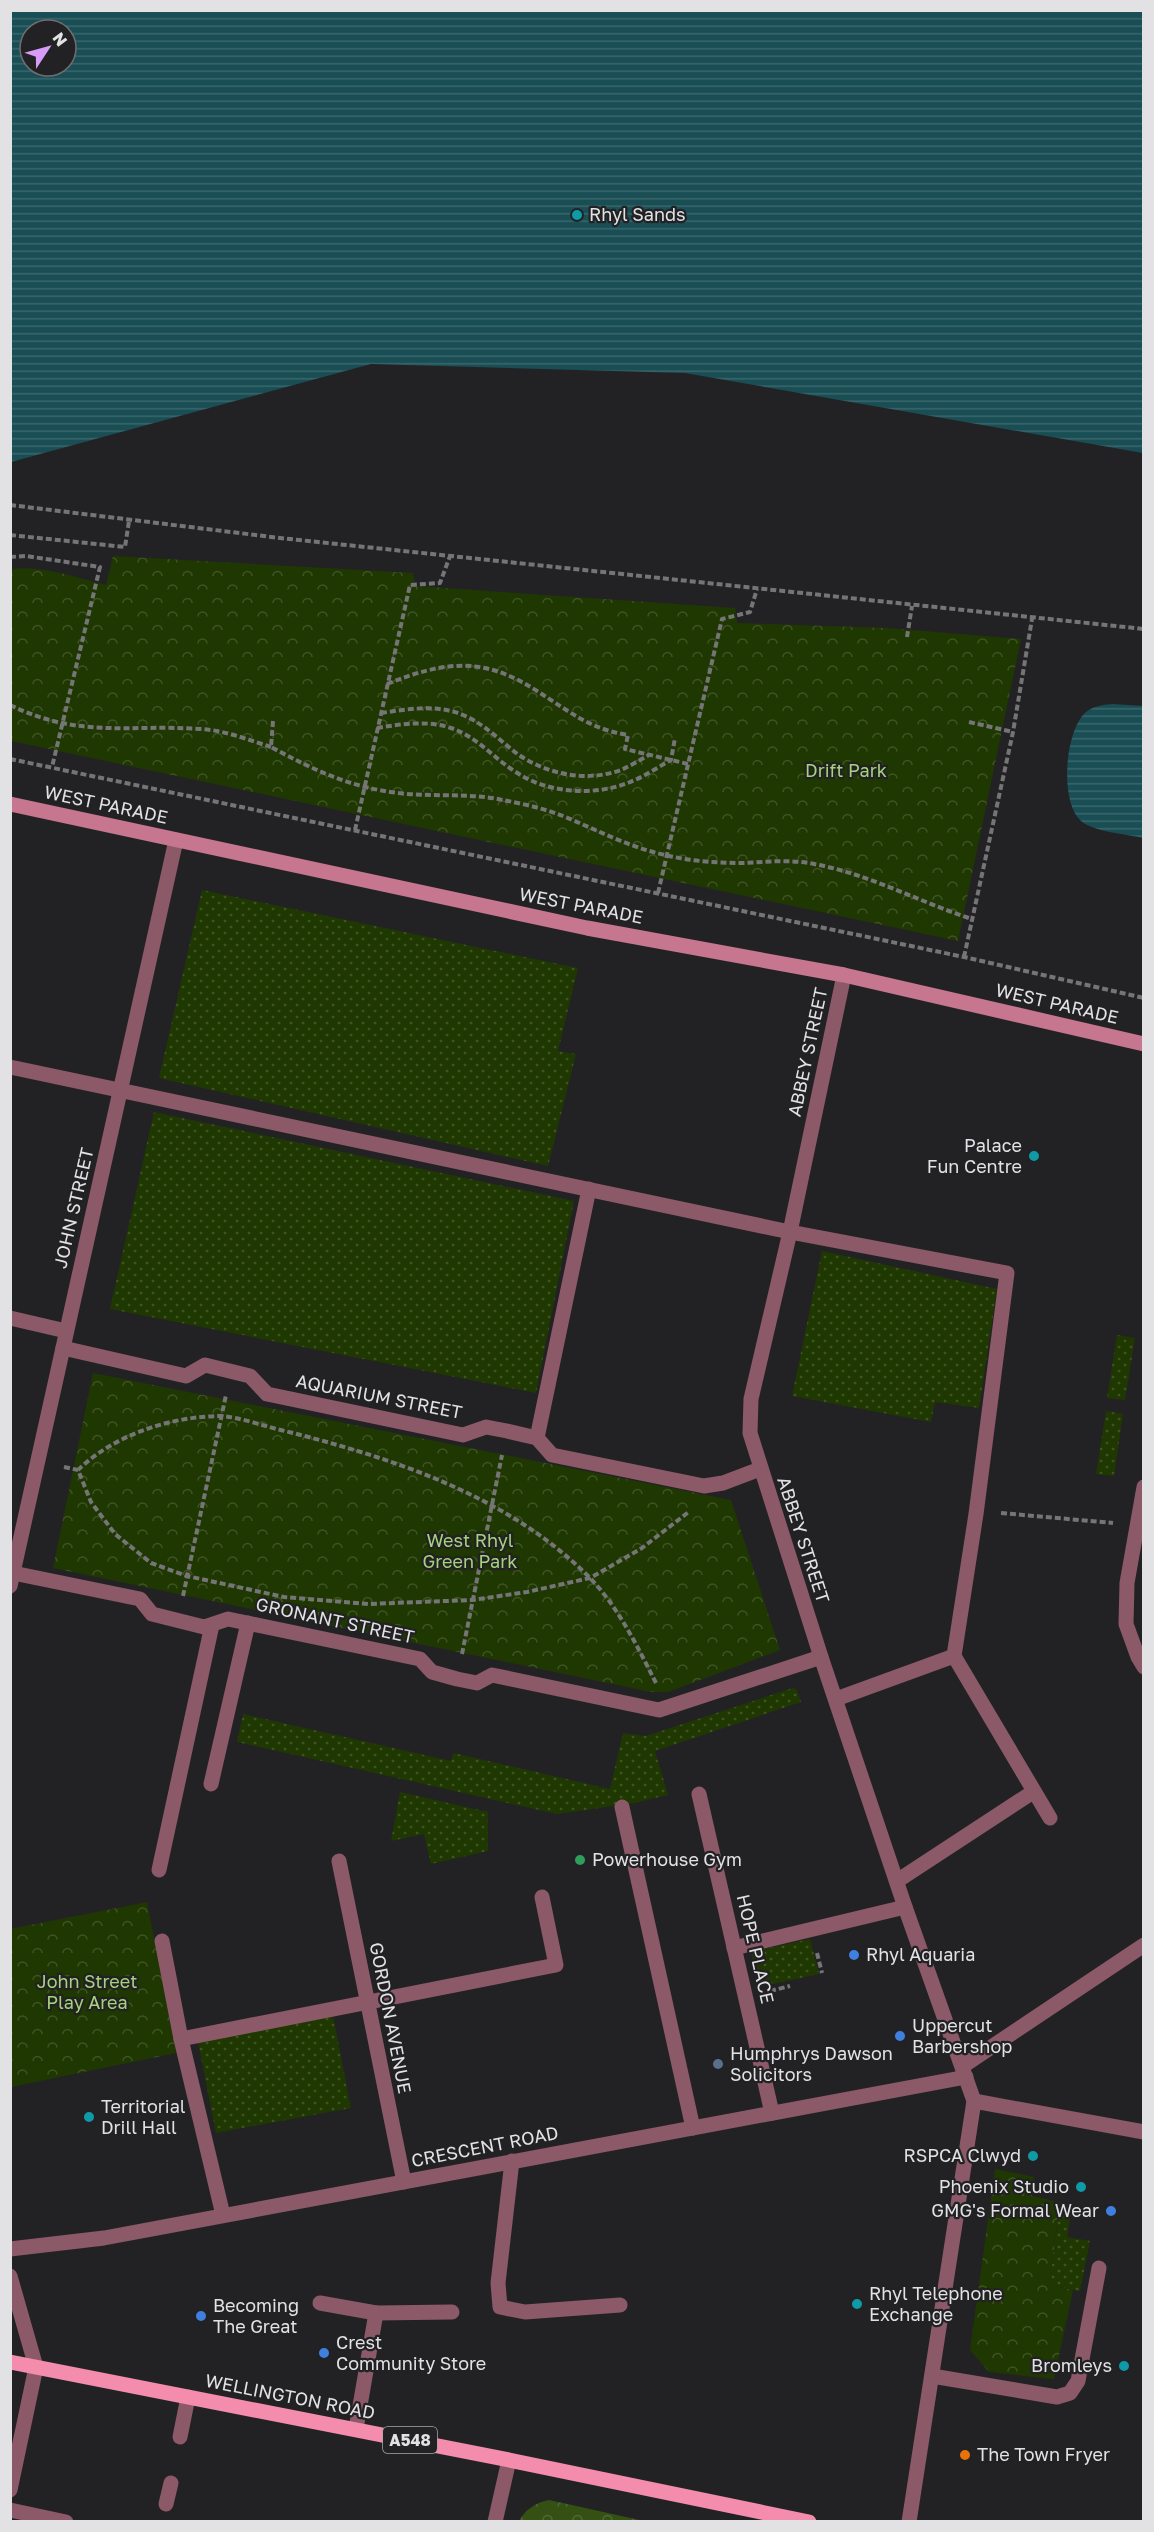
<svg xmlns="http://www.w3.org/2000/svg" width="1154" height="2532" font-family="'Golos Text',sans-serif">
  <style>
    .grass { fill: url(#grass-dots) }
    .forest { fill: url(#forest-crowns) }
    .park { fill: url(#park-crowns) }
    .water { fill: url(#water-rules); fill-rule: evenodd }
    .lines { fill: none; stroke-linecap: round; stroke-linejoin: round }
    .path { stroke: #757577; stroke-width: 4; stroke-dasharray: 6 3; stroke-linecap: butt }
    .service { stroke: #8b5967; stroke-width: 15 }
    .minor { stroke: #8b5967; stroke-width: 15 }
    .secondary { stroke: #c6768e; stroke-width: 15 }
    .primary { stroke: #f48dad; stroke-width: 15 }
    .culture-dot { fill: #0f9aa8; stroke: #222225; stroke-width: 2 }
    .leisure-dot { fill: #2e9e5b; stroke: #222225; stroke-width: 2 }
    .shop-dot { fill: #3f7fe0; stroke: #222225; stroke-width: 2 }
    .service-dot { fill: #5c6f8a; stroke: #222225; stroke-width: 2 }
    .food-dot { fill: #e8710a; stroke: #222225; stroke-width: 2 }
    .labels { text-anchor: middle; stroke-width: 4.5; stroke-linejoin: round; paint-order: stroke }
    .shield { fill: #222225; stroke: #a8a8ab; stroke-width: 1.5 }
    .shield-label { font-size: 16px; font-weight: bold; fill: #e2e2e4 }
    .poi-label { font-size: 18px; fill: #e2e2e4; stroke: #222225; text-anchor: start }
    .park-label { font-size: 18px; fill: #a7d27c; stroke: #222225 }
    .street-label { font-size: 18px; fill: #e2e2e4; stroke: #222225 }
  </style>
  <defs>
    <pattern id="grass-dots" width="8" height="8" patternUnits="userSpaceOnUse" patternTransform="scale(1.5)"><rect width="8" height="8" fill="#1f3700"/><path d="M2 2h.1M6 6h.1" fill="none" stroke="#3f5425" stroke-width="1.8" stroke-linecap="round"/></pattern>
    <pattern id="forest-crowns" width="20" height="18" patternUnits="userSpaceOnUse" patternTransform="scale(1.5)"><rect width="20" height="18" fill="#355013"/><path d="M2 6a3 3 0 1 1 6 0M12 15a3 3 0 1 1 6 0" fill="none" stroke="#526935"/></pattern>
    <pattern id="park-crowns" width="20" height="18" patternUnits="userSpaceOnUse" patternTransform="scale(1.5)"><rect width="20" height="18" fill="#1f3700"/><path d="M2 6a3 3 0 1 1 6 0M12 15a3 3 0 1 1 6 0" fill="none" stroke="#3f5425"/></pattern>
    <pattern id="water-rules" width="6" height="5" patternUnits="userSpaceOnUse" patternTransform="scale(1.5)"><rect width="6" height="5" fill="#194e55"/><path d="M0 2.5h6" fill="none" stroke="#3a676d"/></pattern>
  </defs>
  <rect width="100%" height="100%" fill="#222225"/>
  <g class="grass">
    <polygon points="202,890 578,968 558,1051 576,1054 548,1166 159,1078"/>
    <polygon points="154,1112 574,1201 536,1393 110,1309"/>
    <polygon points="822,1251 997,1289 979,1408 935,1402 931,1422 792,1396"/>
    <polygon points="1117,1335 1135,1338 1125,1400 1107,1398"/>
    <polygon points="1106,1411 1123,1414 1114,1476 1096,1474"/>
    <polygon points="793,1688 797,1690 801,1702 655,1751 668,1795 634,1803 557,1814 237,1742 243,1714 451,1761 453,1753 610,1789 623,1733 646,1736"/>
    <polygon points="400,1792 488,1812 488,1851 431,1864 424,1834 391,1841"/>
    <polygon points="810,1939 819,1974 759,1987 751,1952"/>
    <polygon points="333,2016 351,2108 216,2133 198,2042"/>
    <polygon points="1059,2211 1071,2213 1067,2237 1090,2241 1080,2291 1049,2285"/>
  </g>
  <path class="forest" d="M549 2500 644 2521H519C526 2509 535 2503 549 2500Z"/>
  <g class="park">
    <path d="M113 556 413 573 415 586 735 608 737 623 887 628 1021 639 958 941 11 741V569C43 565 74 577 106 585Z"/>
    <polygon points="93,1373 731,1500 780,1650 668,1692 651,1692 53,1568"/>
    <polygon points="147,1902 176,2053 11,2087 10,1929"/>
    <polygon points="995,2169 1034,2177 1032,2196 1060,2202 1049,2285 1073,2290 1054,2379 989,2372 970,2350"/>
  </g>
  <g class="water">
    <path d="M11 10 1143 11V453L685 373 371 364 11 462ZM30 30H66V66H30Z"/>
    <path d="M1112 704 1143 706V838C1127 834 1094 832 1081 821 1059 802 1065 730 1086 712 1094 706 1102 705 1112 704Z"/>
  </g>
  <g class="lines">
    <g class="path">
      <polyline points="10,505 280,538 1144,629"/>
      <polyline points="10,535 125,547 129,521"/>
      <polyline points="10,557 26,556 100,567 52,767"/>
      <polyline points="907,637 912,606"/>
      <path d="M387 684C445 661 483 656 537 691 569 711 589 729 628 735L625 749 688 764"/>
      <path d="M10 705C80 739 128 724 200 729 224 730 249 740 271 747"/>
      <path d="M381 713C408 709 437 704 463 715 485 724 501 742 519 755 549 775 587 782 621 770 630 766 640 760 649 755"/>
      <path d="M273 721 271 747C314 770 349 787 398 793 431 797 465 793 498 799 519 803 543 808 563 816 597 830 629 847 665 855 690 861 716 863 742 863 766 862 790 859 814 864 869 874 919 902 972 919"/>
      <polyline points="969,722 1013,732"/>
      <path d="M377 728C401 724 427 720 451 728 478 737 495 760 519 774 551 794 596 796 630 782 644 777 658 767 671 760L675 738"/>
      <polyline points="10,759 964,957 1144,998"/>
      <polyline points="355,830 410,585 440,583 450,556"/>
      <polyline points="658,893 722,619 750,612 757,589"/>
      <polyline points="964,957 1013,732 1032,619"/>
      <polyline points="64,1467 78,1470"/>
      <polyline points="1001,1513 1113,1523"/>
      <polyline points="183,1596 226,1395"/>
      <polyline points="462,1654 502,1455"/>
      <path d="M656 1683C637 1646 618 1606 588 1576 508 1496 393 1458 285 1431 266 1427 237 1416 219 1416 169 1417 114 1435 78 1470L91 1502 115 1534 151 1563 187 1576 284 1597 368 1604 472 1600 527 1592 590 1578 642 1548 690 1511"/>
      <polyline points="817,1953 822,1973"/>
      <polyline points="770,1991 790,1986"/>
    </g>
    <g class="service">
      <polyline points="10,1067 790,1232 1007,1273 976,1514 954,1656 1050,1818"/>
      <polyline points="537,1438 589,1189"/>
      <polyline points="836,1699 954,1656"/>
      <polyline points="211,1784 248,1623"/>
      <polyline points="622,1807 693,2128"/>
      <polyline points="159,1870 212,1625"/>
      <polyline points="897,1881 1033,1792"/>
      <polyline points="162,1941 181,2039 223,2215"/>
      <polyline points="734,1948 905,1907"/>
      <polyline points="181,2039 556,1965 542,1897"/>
      <polyline points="512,2161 498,2283 500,2307 525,2312 620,2305"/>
      <polyline points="320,2303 376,2313 452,2312"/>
      <polyline points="932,2376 1057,2397 1070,2393 1078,2381 1099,2268"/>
      <polyline points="356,2429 376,2313"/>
      <polyline points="180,2437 188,2397"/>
      <polyline points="166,2504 171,2483"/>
      <polyline points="10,2510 66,2522"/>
    </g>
    <g class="minor">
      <polyline points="844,975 790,1232 751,1399 750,1433 821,1657 905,1907 974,2101 909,2522"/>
      <polyline points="10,1318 66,1331"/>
      <polyline points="63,1348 186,1376 205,1365 250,1376 267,1394 463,1435 486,1427 507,1431 537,1438 552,1455 704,1486 723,1483 760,1469"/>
      <polyline points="1144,1487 1127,1583 1126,1624 1138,1657 1144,1667"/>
      <polyline points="13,1573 140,1599 152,1614 204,1627 228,1619 420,1659 432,1672 457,1679 477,1683 492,1675 659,1710 821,1657"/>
      <polyline points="10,1586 176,840"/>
      <polyline points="699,1794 772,2113"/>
      <polyline points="339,1861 404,2182"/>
      <polyline points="963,2066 1144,1945"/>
      <polyline points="974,2101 1144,2132"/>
      <polyline points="10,2249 104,2238 966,2077"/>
      <polyline points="10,2276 36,2367 10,2490"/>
      <polyline points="495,2522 509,2460"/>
    </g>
    <polyline class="secondary" points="10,804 587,928 844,975 1144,1044"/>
    <polyline class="primary" points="10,2362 509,2460 809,2522"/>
  </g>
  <g class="culture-dot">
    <circle cx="577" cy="215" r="6"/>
    <circle cx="1034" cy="1156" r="6"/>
    <circle cx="89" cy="2117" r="6"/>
    <circle cx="1033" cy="2156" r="6"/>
    <circle cx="1081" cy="2187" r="6"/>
    <circle cx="857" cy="2304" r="6"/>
    <circle cx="1124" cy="2366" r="6"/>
  </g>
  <circle class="leisure-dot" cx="580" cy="1860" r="6"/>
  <g class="shop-dot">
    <circle cx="854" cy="1955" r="6"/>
    <circle cx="900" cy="2036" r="6"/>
    <circle cx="1111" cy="2211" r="6"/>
    <circle cx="201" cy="2316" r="6"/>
    <circle cx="324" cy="2353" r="6"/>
  </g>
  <circle class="service-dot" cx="718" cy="2064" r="6"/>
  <circle class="food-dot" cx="965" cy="2455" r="6"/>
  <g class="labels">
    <rect class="shield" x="383" y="2427" width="54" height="26" rx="4.5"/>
    <g class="shield-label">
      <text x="410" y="2446">A548</text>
    </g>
    <g class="poi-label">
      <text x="589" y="221">Rhyl Sands</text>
      <text x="1022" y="1152" text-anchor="end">Palace<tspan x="1022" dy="21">Fun Centre</tspan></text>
      <text x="592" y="1866">Powerhouse Gym</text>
      <text x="866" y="1961">Rhyl Aquaria</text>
      <text x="912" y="2032">Uppercut<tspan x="912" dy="21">Barbershop</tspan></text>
      <text x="730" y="2060">Humphrys Dawson<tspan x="730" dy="21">Solicitors</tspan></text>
      <text x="101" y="2113">Territorial<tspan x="101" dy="21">Drill Hall</tspan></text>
      <text x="1021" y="2162" text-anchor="end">RSPCA Clwyd</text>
      <text x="1069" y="2193" text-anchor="end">Phoenix Studio</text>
      <text x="1099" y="2217" text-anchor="end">GMG's Formal Wear</text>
      <text x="869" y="2300">Rhyl Telephone<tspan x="869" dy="21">Exchange</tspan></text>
      <text x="213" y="2312">Becoming<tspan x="213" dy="21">The Great</tspan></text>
      <text x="336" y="2349">Crest<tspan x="336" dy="21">Community Store</tspan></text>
      <text x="1112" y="2372" text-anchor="end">Bromleys</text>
      <text x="977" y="2461">The Town Fryer</text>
    </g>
    <g class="park-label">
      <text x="846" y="777">Drift Park</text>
      <text x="470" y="1547">West Rhyl<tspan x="470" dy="21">Green Park</tspan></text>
      <text x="87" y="1988">John Street<tspan x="87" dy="21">Play Area</tspan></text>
    </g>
    <g class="street-label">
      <text transform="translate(106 805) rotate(12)" y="6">WEST PARADE</text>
      <text transform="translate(581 906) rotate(11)" y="6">WEST PARADE</text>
      <text transform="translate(1057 1004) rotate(13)" y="6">WEST PARADE</text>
      <text transform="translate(808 1052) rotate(-78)" y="6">ABBEY STREET</text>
      <text transform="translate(74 1208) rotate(-77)" y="6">JOHN STREET</text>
      <text transform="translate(379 1397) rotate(11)" y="6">AQUARIUM STREET</text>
      <text transform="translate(803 1540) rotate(72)" y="6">ABBEY STREET</text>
      <text transform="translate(335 1621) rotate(12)" y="6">GRONANT STREET</text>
      <text transform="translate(755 1949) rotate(77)" y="6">HOPE PLACE</text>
      <text transform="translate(390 2018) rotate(79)" y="6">GORDON AVENUE</text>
      <text transform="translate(485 2147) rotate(-11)" y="6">CRESCENT ROAD</text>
      <text transform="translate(290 2397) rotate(11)" y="6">WELLINGTON ROAD</text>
    </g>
  </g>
  <rect width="1154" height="2532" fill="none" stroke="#e2e2e4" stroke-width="24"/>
  <g transform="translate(48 48) rotate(54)"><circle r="28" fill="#222225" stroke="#6f6f71" stroke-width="1.5"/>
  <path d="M0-4.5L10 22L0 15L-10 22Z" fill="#d79bf9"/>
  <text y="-9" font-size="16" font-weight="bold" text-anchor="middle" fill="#e2e2e4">N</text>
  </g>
</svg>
